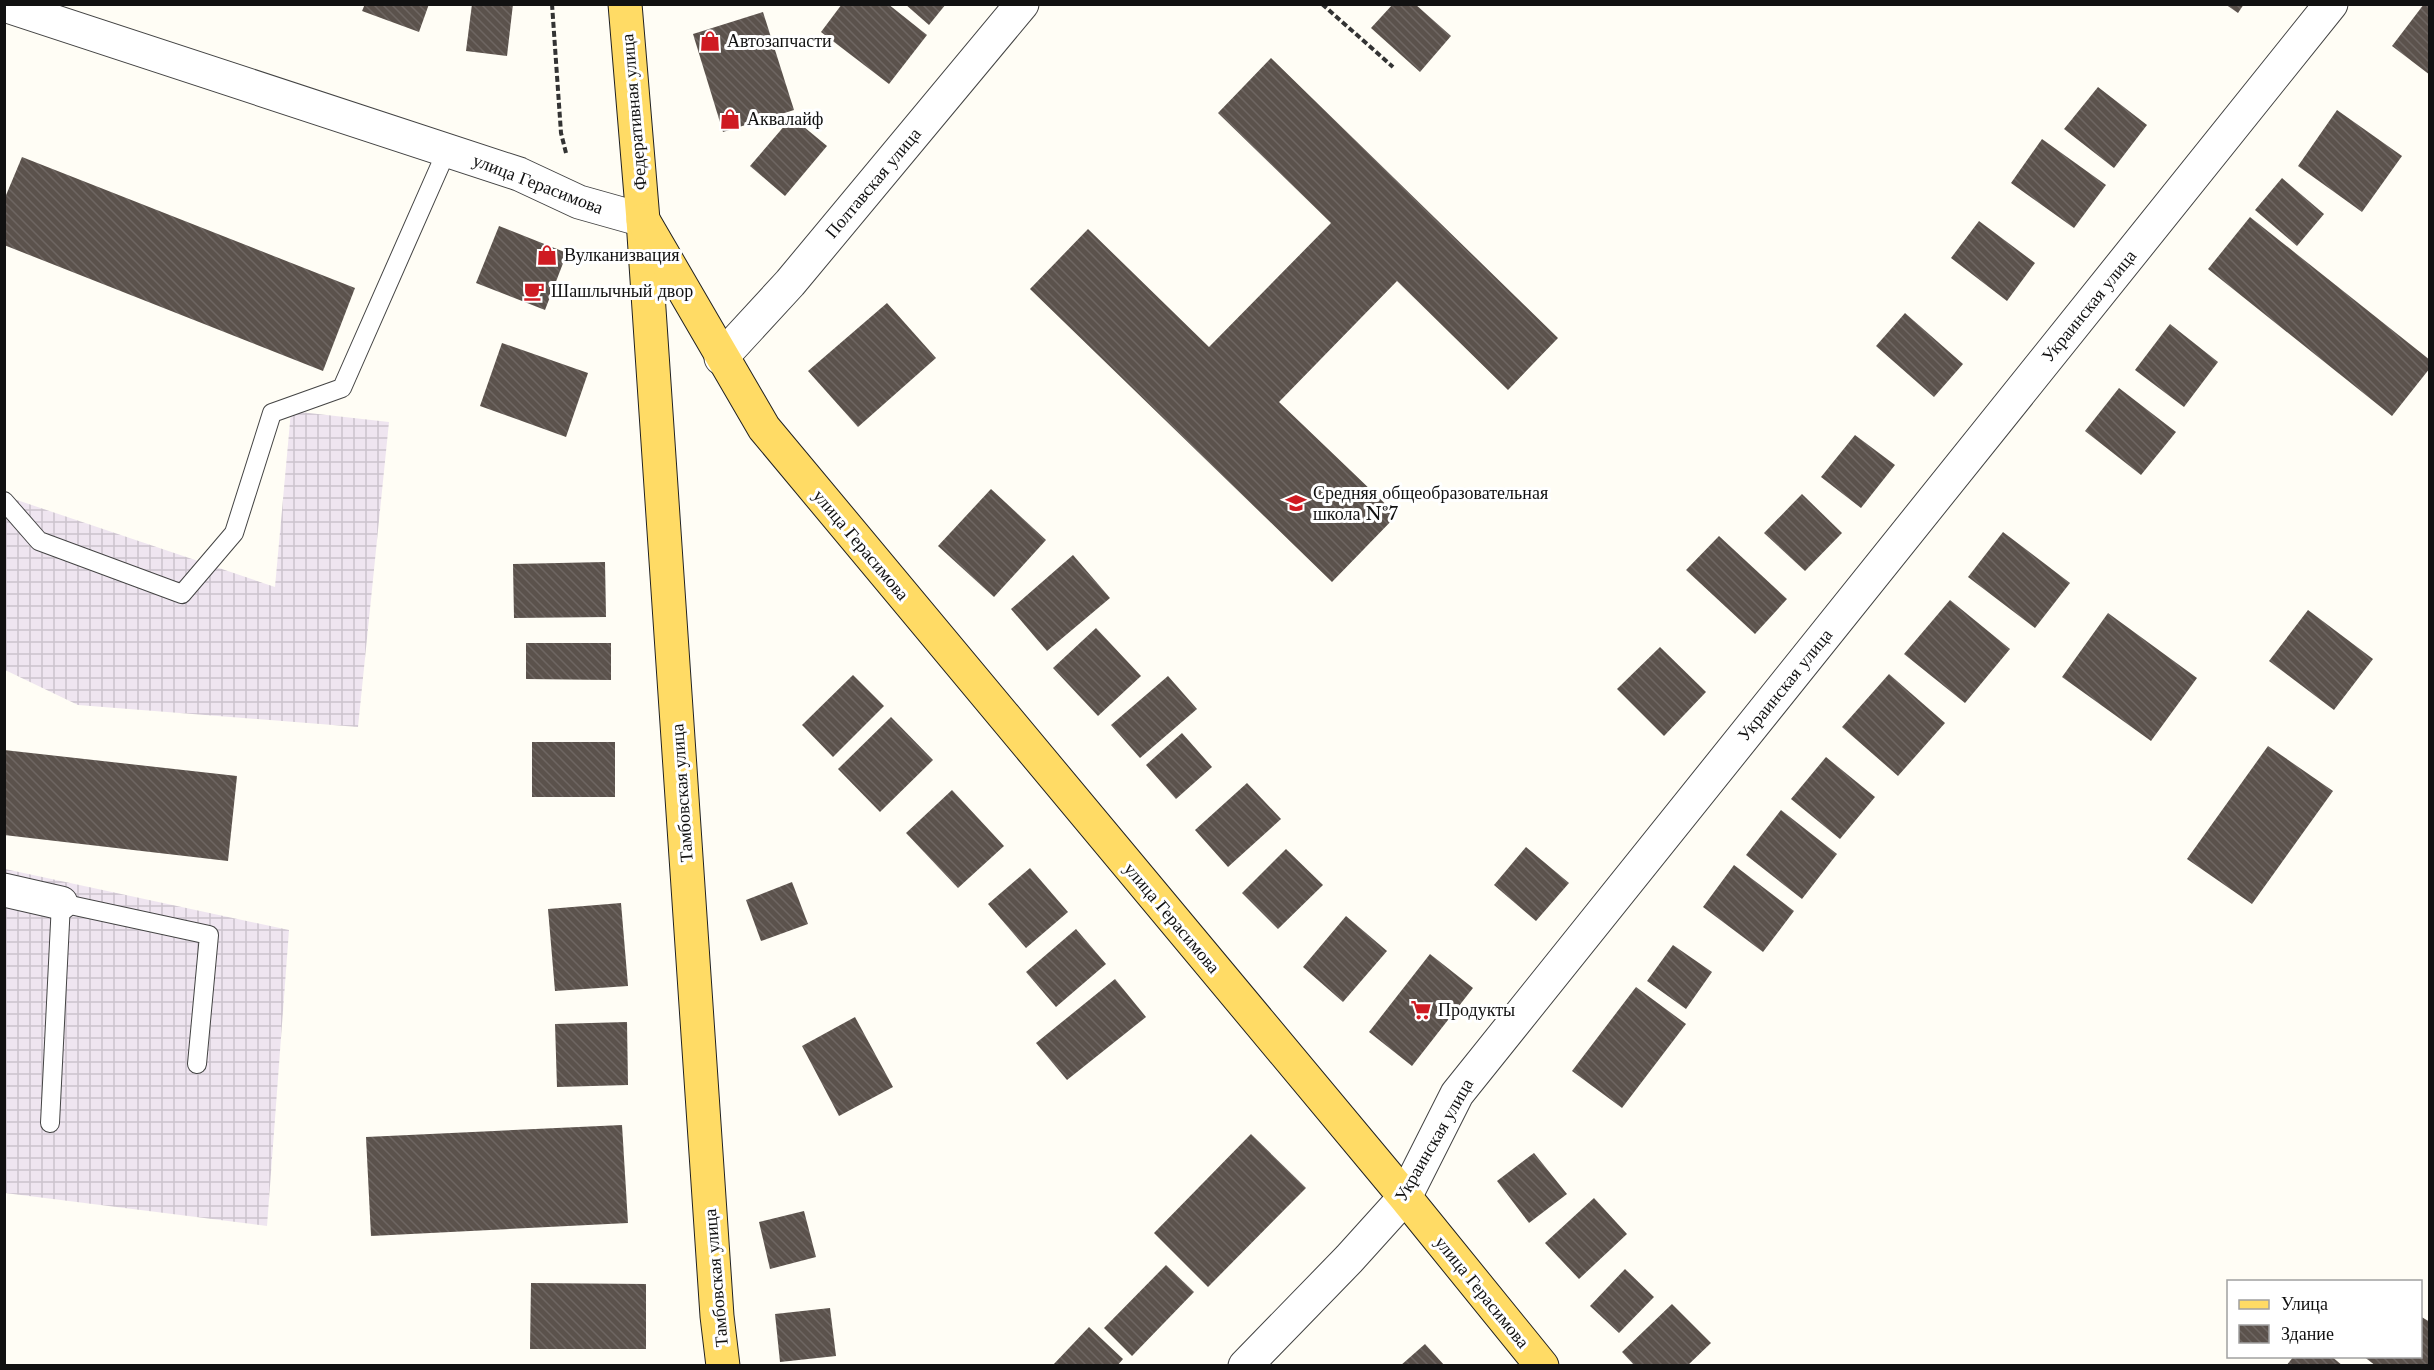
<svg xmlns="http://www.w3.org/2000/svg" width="2434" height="1370" font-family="'Libre Baskerville',serif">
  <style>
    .industrial { fill: url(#industrial-grid) }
    .building { fill: url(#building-back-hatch) }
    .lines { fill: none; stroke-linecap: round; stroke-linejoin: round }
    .service-casing { stroke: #444; stroke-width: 20 }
    .minor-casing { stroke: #444; stroke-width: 35 }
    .tertiary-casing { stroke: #444; stroke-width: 35 }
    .primary-casing { stroke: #222; stroke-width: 35 }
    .path { stroke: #333; stroke-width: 4; stroke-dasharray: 6 3; stroke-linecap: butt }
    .service { stroke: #fff; stroke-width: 18 }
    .minor { stroke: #fff; stroke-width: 33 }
    .tertiary { stroke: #fff; stroke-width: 33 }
    .primary { stroke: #ffdb65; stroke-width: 33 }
    .labels { text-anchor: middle; stroke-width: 6; stroke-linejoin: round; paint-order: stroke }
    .poi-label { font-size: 18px; fill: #111; stroke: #fff; text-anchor: start }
    .street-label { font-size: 18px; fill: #111; stroke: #fff }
  </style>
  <defs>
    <pattern id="industrial-grid" width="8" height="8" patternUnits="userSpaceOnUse" patternTransform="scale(1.5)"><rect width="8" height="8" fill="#efe5f0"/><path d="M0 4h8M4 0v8" fill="none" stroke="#ccc3cd"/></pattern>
    <pattern id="building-back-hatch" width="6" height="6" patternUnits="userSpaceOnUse" patternTransform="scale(1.5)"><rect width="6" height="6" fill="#5b524c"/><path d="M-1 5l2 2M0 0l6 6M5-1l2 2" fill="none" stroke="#6e6662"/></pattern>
  </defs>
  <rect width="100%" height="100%" fill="#fffdf5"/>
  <g class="industrial">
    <polygon points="291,411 389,422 358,727 78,705 5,670 5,496 275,587"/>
    <polygon points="5,869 289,930 267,1226 5,1193"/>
  </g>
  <g class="building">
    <polygon points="365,4 429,4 419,32 362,11"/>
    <polygon points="472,4 513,4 507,56 466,51"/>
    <polygon points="842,4 888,4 927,35 889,84 821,32"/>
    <polygon points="905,4 946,4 929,25"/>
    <polygon points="1393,4 1415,4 1451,36 1420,72 1371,28"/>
    <polygon points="2225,4 2244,4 2238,13"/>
    <polygon points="2424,4 2430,4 2430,75 2392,46"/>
    <polygon points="763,12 794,110 723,132 693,34"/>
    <polygon points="1271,58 1558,338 1508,390 1397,281 1279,402 1397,515 1332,582 1030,289 1088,229 1209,347 1331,223 1218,113"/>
    <polygon points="2098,87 2147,125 2114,168 2064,129"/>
    <polygon points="2337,110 2402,156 2362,212 2298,166"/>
    <polygon points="792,117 827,146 785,196 750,166"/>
    <polygon points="2042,139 2106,185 2074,228 2011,183"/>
    <polygon points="22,157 355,288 323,371 4,245 4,200"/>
    <polygon points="2282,178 2324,214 2297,246 2255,210"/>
    <polygon points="2250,217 2430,360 2430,368 2392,416 2208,269"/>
    <polygon points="1979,221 2035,263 2007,301 1951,258"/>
    <polygon points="499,226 567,253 545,310 476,283"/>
    <polygon points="887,303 936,358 858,427 808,371"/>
    <polygon points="1905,313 1963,364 1934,397 1876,346"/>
    <polygon points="2170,324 2218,362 2184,407 2135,370"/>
    <polygon points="502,343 588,373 566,437 480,406"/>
    <polygon points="2119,388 2176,432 2141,475 2085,431"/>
    <polygon points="1855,435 1895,465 1861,508 1821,477"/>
    <polygon points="991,489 1046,540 994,597 938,546"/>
    <polygon points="1802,494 1842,533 1805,571 1764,533"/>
    <polygon points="2003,532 2070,583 2035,628 1968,577"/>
    <polygon points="1719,536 1787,599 1755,634 1686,570"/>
    <polygon points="1073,555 1110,598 1047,651 1011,609"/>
    <polygon points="605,562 606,617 514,618 513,564"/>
    <polygon points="1950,600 2010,649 1965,703 1904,654"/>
    <polygon points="2308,610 2373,659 2334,710 2269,661"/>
    <polygon points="2108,613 2197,678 2151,741 2062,677"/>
    <polygon points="1096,628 1141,676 1098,716 1053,668"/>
    <polygon points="526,643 611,643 611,680 526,679"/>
    <polygon points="1660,647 1706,692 1664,736 1617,689"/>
    <polygon points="1889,674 1945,723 1898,776 1842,727"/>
    <polygon points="853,675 884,706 833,757 802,725"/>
    <polygon points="1168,676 1197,709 1140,758 1111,725"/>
    <polygon points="891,717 933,760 880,812 838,769"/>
    <polygon points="1182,733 1212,767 1176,799 1146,765"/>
    <rect x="532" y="742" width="83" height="55"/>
    <polygon points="2268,746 2333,791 2252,904 2187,859"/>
    <polygon points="4,750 237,776 228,861 4,835"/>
    <polygon points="1826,757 1875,797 1840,839 1791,799"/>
    <polygon points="1247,783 1281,819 1228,867 1195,830"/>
    <polygon points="952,790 1004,846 958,888 906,833"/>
    <polygon points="1781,810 1837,854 1802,899 1746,855"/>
    <polygon points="1526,847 1569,883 1536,921 1494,885"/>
    <polygon points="1286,849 1323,885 1278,929 1242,893"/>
    <polygon points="1734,865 1794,911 1763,952 1703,907"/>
    <polygon points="1030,868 1068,912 1026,948 988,904"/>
    <polygon points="792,882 808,924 761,941 746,900"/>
    <polygon points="621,903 628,986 555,991 548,909"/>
    <polygon points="1346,916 1387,951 1343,1002 1303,967"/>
    <polygon points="1076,929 1106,964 1056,1007 1026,972"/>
    <polygon points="1673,945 1712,972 1686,1009 1647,981"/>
    <polygon points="1430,954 1473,988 1412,1066 1369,1032"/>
    <polygon points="1115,979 1146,1017 1067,1080 1036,1043"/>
    <polygon points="1636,987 1686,1024 1622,1108 1572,1071"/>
    <polygon points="855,1017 893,1087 839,1116 802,1046"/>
    <polygon points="627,1022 628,1085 557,1087 555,1024"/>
    <polygon points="622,1125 628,1223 371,1236 366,1137"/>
    <polygon points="1251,1134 1306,1188 1208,1287 1154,1233"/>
    <polygon points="1534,1153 1567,1194 1529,1223 1497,1181"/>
    <polygon points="1594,1198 1627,1234 1579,1279 1545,1243"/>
    <polygon points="804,1211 816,1257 770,1269 759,1222"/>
    <polygon points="1166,1265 1194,1292 1132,1356 1104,1328"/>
    <polygon points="1625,1269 1654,1297 1619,1333 1590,1306"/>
    <polygon points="531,1283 646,1284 646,1349 530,1349"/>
    <polygon points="1672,1304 1711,1343 1687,1366 1635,1366 1622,1352"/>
    <polygon points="830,1308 836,1356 780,1362 775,1314"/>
    <polygon points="2420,1316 2430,1322 2430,1366 2376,1366 2363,1356 2420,1356"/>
    <polygon points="1089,1327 1123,1359 1117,1366 1052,1366"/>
    <polygon points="1425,1344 1445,1366 1400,1366"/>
    <polygon points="2294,1356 2331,1356 2343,1366 2286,1366"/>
  </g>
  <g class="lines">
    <g class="service-casing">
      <g id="service">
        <polyline points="4,501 39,541 182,594 234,533 272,413 342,388 447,150"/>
        <polyline points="50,1123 61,903 209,935 197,1064"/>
      </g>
    </g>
    <g class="minor-casing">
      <g id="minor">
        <polyline points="4,5 519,174 579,202 643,220"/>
        <polyline points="4,890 61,903"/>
        <polyline points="1245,1366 1349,1259 1405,1197 1457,1094 2331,4"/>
      </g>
    </g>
    <g class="tertiary-casing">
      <polyline id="tertiary" points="721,358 790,283 1022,4"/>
    </g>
    <g class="primary-casing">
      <g id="primary">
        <polyline points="625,4 643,220 717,1316 723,1366"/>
        <polyline points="643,220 764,428 1405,1197 1542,1366"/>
      </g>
    </g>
    <g class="path">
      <polyline points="552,4 561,133 566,153"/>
      <polyline points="1322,4 1393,67"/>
    </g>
    <use href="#service" class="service"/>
    <use href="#minor" class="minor"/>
    <use href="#tertiary" class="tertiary"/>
    <use href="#primary" class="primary"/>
  </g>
  <defs>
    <g id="shop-bare" transform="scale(1.62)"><path d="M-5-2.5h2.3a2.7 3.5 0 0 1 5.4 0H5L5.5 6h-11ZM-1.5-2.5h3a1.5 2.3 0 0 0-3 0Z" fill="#cf1b22" stroke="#fff" stroke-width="2.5" paint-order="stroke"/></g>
    <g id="cafe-bare" transform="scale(1.62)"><path d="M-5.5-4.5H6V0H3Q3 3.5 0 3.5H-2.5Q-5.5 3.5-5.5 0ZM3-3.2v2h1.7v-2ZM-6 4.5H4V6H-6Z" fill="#cf1b22" stroke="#fff" stroke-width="2.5" paint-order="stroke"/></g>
    <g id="school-bare" transform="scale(1.62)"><path d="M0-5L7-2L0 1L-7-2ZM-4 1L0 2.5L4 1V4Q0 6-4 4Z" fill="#cf1b22" stroke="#fff" stroke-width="2.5" paint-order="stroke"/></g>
    <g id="supermarket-bare" transform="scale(1.62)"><path d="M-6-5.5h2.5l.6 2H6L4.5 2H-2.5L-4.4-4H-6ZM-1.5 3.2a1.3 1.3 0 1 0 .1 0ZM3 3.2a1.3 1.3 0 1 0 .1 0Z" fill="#cf1b22" stroke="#fff" stroke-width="2.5" paint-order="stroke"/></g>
  </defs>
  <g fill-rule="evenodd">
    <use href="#shop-bare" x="710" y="41"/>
    <use href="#shop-bare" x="730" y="119"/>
    <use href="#shop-bare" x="547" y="255"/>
    <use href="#cafe-bare" x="534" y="291"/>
    <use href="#school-bare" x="1296" y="503"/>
    <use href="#supermarket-bare" x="1421" y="1010"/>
  </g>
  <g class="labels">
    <g class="poi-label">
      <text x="727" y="47">Автозапчасти</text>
      <text x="747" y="125">Аквалайф</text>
      <text x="564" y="261">Вулканизвация</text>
      <text x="551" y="297">Шашлычный двор</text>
      <text x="1313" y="499">Средняя общеобразовательная<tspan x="1313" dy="21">школа №7</tspan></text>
      <text x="1438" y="1016">Продукты</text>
    </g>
    <g class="street-label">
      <text transform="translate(634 112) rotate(-95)" y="6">Федеративная улица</text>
      <text transform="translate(873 183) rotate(-50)" y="6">Полтавская улица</text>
      <text transform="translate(538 184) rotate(21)" y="6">улица Герасимова</text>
      <text transform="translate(2089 306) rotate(-51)" y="6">Украинская улица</text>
      <text transform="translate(861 545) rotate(50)" y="6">улица Герасимова</text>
      <text transform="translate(1785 685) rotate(-51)" y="6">Украинская улица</text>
      <text transform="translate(682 793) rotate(-94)" y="6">Тамбовская улица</text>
      <text transform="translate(1172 918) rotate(50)" y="6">улица Герасимова</text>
      <text transform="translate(1434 1140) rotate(-60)" y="6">Украинская улица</text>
      <text transform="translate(716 1278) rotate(-95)" y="6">Тамбовская улица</text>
      <text transform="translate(1482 1292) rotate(51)" y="6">улица Герасимова</text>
    </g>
  </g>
  <rect width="2434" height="1370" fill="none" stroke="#111111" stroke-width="12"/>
  <rect x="2227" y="1280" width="195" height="78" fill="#ffffff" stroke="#a0a0a0" stroke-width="1.5"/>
  <rect x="2239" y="1300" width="30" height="9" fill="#ffdb65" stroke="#a0a0a0" stroke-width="1.5"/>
  <text x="2281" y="1310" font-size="18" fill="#111111">Улица</text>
  <rect x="2239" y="1325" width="30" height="18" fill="url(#building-back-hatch)" stroke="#a0a0a0" stroke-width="1.5"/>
  <text x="2281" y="1340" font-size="18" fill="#111111">Здание</text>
</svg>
